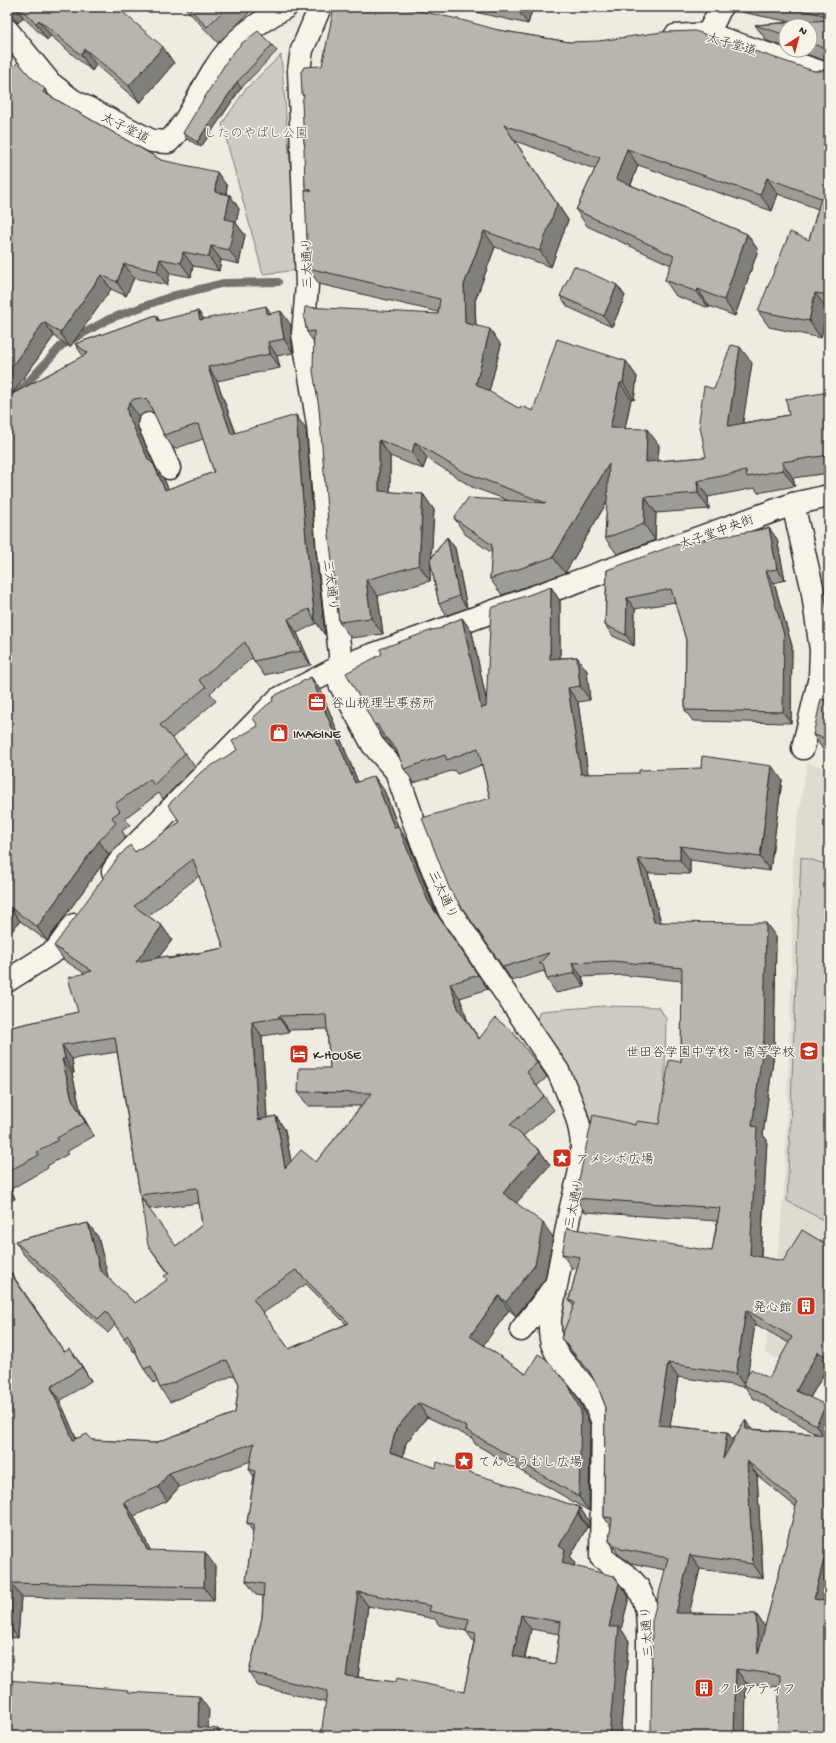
<svg xmlns="http://www.w3.org/2000/svg" width="836" height="1743" font-family="'Gochi Hand','Klee One',sans-serif">
  <style>
    .built { fill: #dedbd1 }
    .green { fill: #cfcbc2; stroke: #7d7b76 }
    .lines { fill: none; stroke-linecap: round; stroke-linejoin: round }
    .stream { stroke: #74726e; stroke-width: 8 }
    .minor-casing { stroke: #2b2b2b; stroke-width: 25 }
    .minor { stroke: #f7f3e8; stroke-width: 22 }
    .wall { fill: #9e9c96; stroke: #2b2b2b; fill-rule: evenodd }
    .shaded-wall { fill: #817f7a; stroke: #2b2b2b }
    .building { fill: #b8b5ae; stroke: #2b2b2b; fill-rule: evenodd }
    .labels { text-anchor: middle; stroke-width: 3; stroke-linejoin: round; paint-order: stroke }
    .street-label { font-size: 13px; fill: #2b2b2b; stroke: #f7f3e8 }
    .park-label { font-size: 13px; fill: #545351; stroke: #f7f3e8 }
    .poi-label { font-size: 13px; fill: #2b2b2b; stroke: #f7f3e8; text-anchor: start }
  </style>
  <rect width="100%" height="100%" fill="#efebe0"/>
  <filter id="ink" filterUnits="userSpaceOnUse"><feTurbulence type="fractalNoise" baseFrequency=".025" numOctaves="2"/><feDisplacementMap in="SourceGraphic" scale="8" xChannelSelector="R" yChannelSelector="G"/><feConvolveMatrix kernelMatrix="1 2 1 2 8 2 1 2 1" color-interpolation-filters="sRGB"/></filter>
  <g filter="url(#ink)">
    <polygon class="built" points="807,763 829,768 829,1389 765,1352 783,1209 791,998 793,849"/>
    <g class="green">
      <polygon points="281,55 299,270 263,274 222,124 245,90"/>
      <polygon points="801,857 829,865 829,1223 787,1201"/>
      <polygon points="604,1006 659,1007 666,1018 664,1128 608,1122 585,1122 568,1071 556,1047 536,1022 540,1011"/>
      <polygon points="566,1294 581,1299 567,1351 562,1349 559,1326"/>
    </g>
    <g class="lines">
      <polyline class="stream" points="7,405 61,346 109,319 172,296 224,283 278,282"/>
      <g class="minor-casing">
        <g id="minor">
          <path d="M320 7 302 50 299 70 307 285 303 334 318 425 328 552 340 654V684L373 745 396 771 415 825 449 910 558 1071C568 1094 581 1120 582 1146 583 1171 572 1197 568 1222 562 1254 556 1286 550 1318 550 1327 549 1337 553 1346 558 1360 572 1370 581 1382 591 1394 598 1408 603 1423L601 1557 630 1578 638 1587 644 1600 647 1611 648 1629V1736"/>
          <path d="M7 30 50 83 72 100 152 141 168 142C189 122 199 92 215 68 233 39 257 23 286 7"/>
          <polyline points="708,34 721,7"/>
          <polyline points="675,36 708,34 829,75"/>
          <polyline points="149,424 169,468"/>
          <polyline points="793,504 812,587 821,650 820,677 803,748"/>
          <polyline points="113,871 119,862 278,699 341,666 793,504 829,496"/>
          <polyline points="7,981 56,950 74,925"/>
          <polyline points="521,1330 544,1301 553,1288"/>
        </g>
      </g>
      <use href="#minor" class="minor"/>
    </g>
    <g class="wall">
      <polygon points="7,7 117,7 174,63 140,103 96,65 92,71 51,36 47,40 23,17 18,23 11,18 7,18"/>
      <polygon points="184,7 245,7 249,13 218,43"/>
      <polygon points="453,7 533,7 528,24"/>
      <polygon points="738,7 829,7 829,62 794,50 810,50 810,26 786,26 786,47 767,41 755,25 791,22 741,12"/>
      <polygon points="498,30 569,42 814,71 820,71 826,69 829,64 829,309 827,309 821,338 769,327 758,311 809,240 818,209 778,194 772,211 638,165 631,185 747,234 758,250 735,316 709,306 709,308 676,296 665,280 671,265 587,226 576,210 595,169 515,141 568,220 551,267 495,247 475,301 476,325 501,345 489,392 520,409 533,411 626,361 637,377 634,400 631,399 625,428 659,445 658,461 706,457 714,389 752,363 742,423 789,415 829,392 829,473 793,478 795,486 758,493 755,488 708,497 709,509 656,513 655,540 617,554 605,538 607,502 565,573 502,595 490,579 492,553 465,534 454,518 507,500 472,487 427,458 423,469 390,456 390,492 423,494 434,510 431,558 447,537 455,548 467,608 447,615 439,604 431,565 430,581 378,596 383,634 351,638 339,622 313,341 307,332 304,317 438,314 438,312 319,284 308,268 307,190 305,187 305,145 304,143 304,97 302,95 322,66"/>
      <polygon points="272,45 277,51 241,88 201,147 187,139 183,133"/>
      <path d="M7 74 31 77 50 96 161 160 227 186 226 194 230 195 239 209 236 223 245 235 239 264 221 260 219 271 193 266 191 277 170 273 167 285 134 278 126 296 111 289 70 347 54 336 12 394 83 356 75 344 156 315 160 321 198 311 204 319 271 313 291 325V336L293 353 277 356 280 368 217 381 236 433 306 429 316 553 325 635 317 623 297 633 311 665 264 675 252 658 210 693 216 701 172 738 185 753 195 767 163 799 159 793 125 818 130 825 122 831 126 837 109 855 47 941 20 921 7 937ZM151 412 154 413 164 435 174 449 203 439 214 472 168 489 164 479 154 465 138 429 137 423 139 417 144 413Z"/>
      <polygon points="617,285 625,296 612,327 568,307 560,296"/>
      <polygon points="769,528 777,539 785,580 774,583 792,646 791,723 693,721 685,710 686,640 675,602 635,609 634,646 613,636 605,625 607,570"/>
      <path d="M551 587 560 601V658L577 657 587 671 590 700 578 702 588 774 782 780 770 871 690 860V874L648 873 661 922 776 937 774 1053 763 1135 767 1140 761 1257 783 1261 829 1246V1366H828L810 1398 829 1410V1432L827 1435H829V1592L780 1687 746 1683 745 1736 665 1570 631 1563 619 1555 609 1541 611 1527 604 1517 605 1405 598 1387 593 1378 571 1352 561 1338 574 1307 569 1300 577 1269 572 1268 562 1254 712 1251 717 1221 585 1212 575 1198 636 1125 659 1124 681 1062 682 981 623 975 582 977 585 987 556 993 547 979 545 973 544 971 512 981 503 967 490 798 482 765 457 774 454 770 414 783 404 769 398 754 392 747 386 739H385L383 738 374 724 443 628 462 618 472 632 486 700ZM755 1324 789 1343 769 1378 747 1376ZM678 1377 745 1387 753 1398 817 1434 752 1429 745 1420 733 1440 727 1432 670 1426ZM757 1475 796 1507 765 1627 756 1614 689 1613 700 1569 763 1578Z"/>
      <path d="M311 677 321 691 358 782 384 790 398 826 407 840 437 915 488 989 460 998 468 1022 479 1038 537 1063 547 1077 537 1086 554 1110 523 1136 540 1151 550 1165 516 1203 553 1237 545 1279 516 1316 509 1310 483 1345 526 1374 568 1384 578 1398 590 1425 589 1511 475 1444 472 1438 427 1417 406 1443 403 1457 436 1468 579 1507 589 1521V1528L587 1527 570 1557 575 1564 574 1566 629 1597 621 1629 629 1641 620 1736 325 1702 258 1686 249 1672 262 1618 263 1596 256 1595 246 1581 253 1532 247 1523 254 1477 249 1469 251 1461 179 1487 167 1501 134 1516 150 1551 215 1566 214 1601 21 1597 18 1638 8 1637 7 1659V1267L65 1352 80 1363 91 1381 60 1401 76 1438 92 1440 155 1443 235 1413 239 1384 234 1375 170 1402 160 1388 157 1381 154 1383 144 1369 135 1351 134 1352 115 1325 108 1333 24 1255 15 1241 88 1223 98 1237 108 1278 135 1303 167 1281 168 1273 148 1245 176 1246 202 1225 199 1203 150 1209 140 1195 117 1052 72 1059 74 1073H72L81 1113 94 1136 66 1152 68 1154 47 1166 48 1168 11 1189 15 1199 7 1202V1028L78 1012 84 973 64 960 54 946 135 852 180 822 237 750 258 726 273 701ZM199 876 224 948 169 958 168 956 158 958 172 940 162 926 148 916ZM327 1029 330 1068 298 1092 308 1106H361L316 1162 291 1161 285 1130 276 1116 267 1118 262 1036 289 1032V1030ZM306 1284 346 1324 289 1349 263 1313ZM368 1606 435 1619 439 1625 466 1631 474 1642 464 1692 358 1677ZM531 1629 559 1634 555 1664 525 1658Z"/>
      <polygon points="829,701 829,752 824,751 813,735"/>
    </g>
    <g class="shaded-wall">
      <polygon points="7,7 16,7 23,17 18,23 7,8"/>
      <polygon points="517,7 533,7 528,24 516,8"/>
      <polygon points="39,20 51,36 47,40 36,23"/>
      <polygon points="163,47 174,63 140,103 129,86"/>
      <polygon points="85,49 96,65 92,71 81,55"/>
      <polygon points="237,82 241,88 201,147 197,142"/>
      <polygon points="45,89 55,103 43,92"/>
      <polygon points="504,125 568,220 551,267 540,251"/>
      <polygon points="627,149 638,165 627,195 616,179"/>
      <polygon points="217,172 227,186 225,206 215,192"/>
      <polygon points="767,178 778,194 772,211 760,195"/>
      <polygon points="230,195 239,209 236,223 245,235 239,264 229,250 225,219"/>
      <polygon points="484,231 495,247 475,301 476,339 465,323 464,285"/>
      <polygon points="747,234 758,250 735,316 724,300"/>
      <polygon points="211,246 221,260 219,271 209,257"/>
      <polygon points="183,252 193,266 191,277 181,263"/>
      <polygon points="160,259 170,273 167,285 157,271"/>
      <polygon points="124,264 134,278 126,296 117,282"/>
      <polygon points="101,275 111,289 70,347 60,333"/>
      <polygon points="617,285 625,296 612,327 604,316"/>
      <polygon points="698,289 709,306 709,308 697,292"/>
      <polygon points="815,293 827,309 821,338 809,321"/>
      <polygon points="266,306 276,320 267,314"/>
      <polygon points="198,311 208,325 200,320"/>
      <polygon points="281,311 291,325 291,336 293,353 284,339 281,322"/>
      <polygon points="44,322 54,336 7,401 7,373"/>
      <polygon points="490,329 501,345 487,400 476,384"/>
      <polygon points="268,342 277,356 280,368 270,354"/>
      <polygon points="740,347 752,363 740,442 728,426"/>
      <polygon points="626,361 637,377 634,400 623,383"/>
      <polygon points="208,367 217,381 241,448 231,434"/>
      <polygon points="620,383 631,399 622,444 610,428"/>
      <polygon points="129,403 139,417 137,423 138,429 158,473 148,459 128,415 127,409"/>
      <polygon points="296,415 306,429 316,553 325,635 315,621 306,539"/>
      <polygon points="647,429 659,445 657,478 646,462"/>
      <polygon points="379,440 390,456 390,507 379,491"/>
      <polygon points="415,442 427,458 423,469 412,453"/>
      <polygon points="782,462 793,478 795,486 783,470"/>
      <polygon points="609,464 620,480 565,573 553,557"/>
      <polygon points="154,465 164,479 175,504 165,490"/>
      <polygon points="697,481 708,497 709,509 698,493"/>
      <polygon points="423,494 434,510 430,581 419,565"/>
      <polygon points="645,497 656,513 655,540 644,524"/>
      <polygon points="769,528 777,539 785,580 777,569"/>
      <polygon points="447,537 455,548 467,608 459,596"/>
      <polygon points="766,571 774,583 792,646 791,723 783,712"/>
      <polygon points="366,580 378,596 383,634 371,618"/>
      <polygon points="551,587 560,601 560,673 550,659"/>
      <polygon points="627,598 635,609 634,646 626,635"/>
      <polygon points="462,618 472,632 491,722 481,708"/>
      <polygon points="288,619 297,633 311,665 301,651"/>
      <polygon points="577,657 587,671 590,700 580,686"/>
      <polygon points="311,677 321,691 364,797 355,783"/>
      <polygon points="568,688 578,702 590,788 581,774"/>
      <polygon points="772,766 782,780 770,871 760,857"/>
      <polygon points="374,776 384,790 398,826 407,840 437,915 488,989 428,901 394,827"/>
      <polygon points="99,841 109,855 47,941 37,927"/>
      <polygon points="680,846 690,860 690,874 680,860"/>
      <polygon points="638,859 648,873 664,936 654,922"/>
      <polygon points="10,907 20,921 7,937 7,911"/>
      <polygon points="766,923 776,937 774,1053 763,1135 767,1140 760,1269 750,1255 752,1126"/>
      <polygon points="162,926 172,940 145,976 136,962"/>
      <polygon points="572,963 582,977 585,987 575,973"/>
      <polygon points="450,984 460,998 468,1022 488,1053 458,1008"/>
      <polygon points="279,1016 289,1030 289,1032 279,1018"/>
      <polygon points="252,1022 262,1036 268,1134 258,1120"/>
      <polygon points="62,1045 72,1059 74,1073 65,1059"/>
      <polygon points="62,1059 72,1073 81,1113 94,1136 85,1122 72,1099"/>
      <polygon points="276,1116 285,1130 295,1182 285,1168"/>
      <polygon points="540,1151 550,1165 513,1207 503,1193"/>
      <polygon points="7,1183 11,1189 15,1199 7,1188"/>
      <polygon points="88,1223 98,1237 110,1284 100,1270"/>
      <polygon points="543,1223 553,1237 545,1279 516,1316 506,1302"/>
      <polygon points="499,1296 509,1310 480,1350 470,1336"/>
      <polygon points="746,1310 755,1324 746,1386 744,1385 736,1374"/>
      <polygon points="70,1349 80,1363 91,1381 82,1367"/>
      <polygon points="818,1352 828,1366 806,1405 796,1391"/>
      <polygon points="668,1363 678,1377 668,1439 658,1425"/>
      <polygon points="568,1384 578,1398 590,1425 589,1511 579,1497"/>
      <polygon points="51,1387 60,1401 83,1454 73,1440"/>
      <polygon points="418,1403 427,1417 406,1443 400,1466 390,1452 396,1429"/>
      <polygon points="826,1405 829,1410 829,1432 825,1439 816,1425"/>
      <polygon points="745,1420 755,1434 746,1429"/>
      <polygon points="727,1432 737,1445 723,1459"/>
      <polygon points="747,1461 757,1475 763,1578 753,1564"/>
      <polygon points="169,1473 179,1487 167,1501 158,1487"/>
      <polygon points="124,1502 134,1516 157,1564 147,1550"/>
      <polygon points="579,1507 589,1521 589,1528 579,1514 578,1514 587,1527 570,1557 575,1564 572,1577 562,1563 559,1546"/>
      <polygon points="827,1547 829,1550 829,1592 823,1613 814,1599"/>
      <polygon points="205,1552 215,1566 214,1601 204,1587"/>
      <polygon points="690,1555 700,1569 686,1627 676,1613"/>
      <polygon points="11,1583 21,1597 18,1638 8,1624"/>
      <polygon points="619,1583 629,1597 621,1629 629,1641 620,1736 609,1736 609,1627"/>
      <polygon points="358,1592 368,1606 356,1690 346,1676"/>
      <polygon points="756,1614 766,1628 758,1654"/>
      <polygon points="521,1615 531,1629 522,1669 513,1656"/>
      <polygon points="7,1636 8,1637 7,1659"/>
      <polygon points="736,1669 746,1683 745,1736 734,1736"/>
      <polygon points="199,1696 209,1710 208,1736 198,1727"/>
      <polygon points="218,1729 223,1736 217,1736"/>
    </g>
    <g class="building">
      <polygon points="18,7 117,7 163,47 129,86 85,49 81,55 39,20 36,23"/>
      <polygon points="188,7 227,7 207,27"/>
      <polygon points="334,7 400,7 458,19 498,30 569,42 599,41 662,32 695,31 814,71 820,71 826,69 829,64 829,295 815,293 809,321 758,311 790,232 809,240 821,198 767,178 760,195 627,149 616,179 747,234 724,300 698,289 697,292 665,280 674,256 576,210 600,158 504,125 557,204 540,251 484,231 464,285 465,323 490,329 476,384 520,409 521,406 533,411 557,339 626,361 623,383 620,383 610,428 647,429 646,462 706,457 699,421 704,386 714,389 731,345 740,347 728,426 789,415 786,399 829,392 829,455 782,462 783,470 747,477 746,471 697,481 698,493 645,497 644,524 605,538 609,464 553,557 490,579 492,545 454,518 468,498 546,503 461,471 415,442 412,453 379,440 379,491 423,494 419,565 366,580 371,618 339,622 329,535 319,408 313,371 314,331 307,332 304,317 305,307 438,314 440,299 308,268 305,190 312,191 305,187 304,149 305,144 304,143 302,102 304,95 302,95 301,72 304,67 322,66"/>
      <polygon points="784,7 829,7 829,16"/>
      <polygon points="829,20 829,54 827,50 822,47 810,43 810,26 786,26 786,35 755,25"/>
      <polygon points="258,31 272,45 237,82 197,142 183,133 228,59 242,43"/>
      <polygon points="18,62 31,77 45,89 43,92 161,160 217,172 215,192 230,195 225,219 235,221 229,250 211,246 209,257 183,252 181,263 160,259 157,271 124,264 117,282 101,275 60,333 44,322 7,373 7,74"/>
      <polygon points="574,266 617,285 604,316 560,296"/>
      <path d="M266 306 267 314 281 311V322L284 339 268 342 270 354 208 367 231 434 296 415 306 539 315 621 309 609 288 619 301 651 254 661 245 642 199 680 206 687 160 725 185 753 154 785 150 779 115 804 120 811 112 817 116 823 99 841 37 927 10 907 7 911V397L88 353 75 344 156 315 158 321 198 311 200 320ZM141 398 147 400 150 405 164 435 198 424 214 472 165 490 154 465 148 459 128 415 127 409 129 403 134 399Z"/>
      <polygon points="769,528 777,569 766,571 784,635 783,712 685,710 686,640 671,589 627,598 626,635 605,625 607,570 675,545"/>
      <polygon points="447,537 459,596 439,604 430,560"/>
      <path d="M551 587 550 659 577 657 580 686 568 688 581 774 639 773V770L701 768 702 756 772 766 760 857 680 846V860L638 859 654 922 766 923 764 1039 752 1126 757 1127 750 1255 783 1261 802 1230 829 1246V1358L818 1352 796 1391 826 1405 816 1425 743 1384 751 1369 769 1378 792 1337 746 1310 736 1374 668 1363 658 1425 727 1432 723 1459 745 1420 746 1429 829 1435V1548L827 1547 814 1599 829 1602V1736H777L780 1675 736 1669 734 1736H651L652 1621 668 1558 621 1549 609 1541 612 1518 604 1517 605 1405 598 1387 589 1371 561 1338 575 1303 569 1300 580 1257 562 1254 567 1228 712 1251 720 1208 575 1198 593 1115 636 1125 637 1121 659 1124 669 1060 681 1062 682 968 613 961 572 963 575 973 547 979 543 964H539L549 953 503 967 450 890 422 818 490 798 478 748 447 760 445 755 404 769 396 749 382 733 377 724 375 725 374 724 346 673 382 654 380 649 432 630 443 628 442 626 462 618 481 708 486 707 491 608ZM747 1461 797 1502 758 1654 756 1614 676 1613 690 1555 753 1564Z"/>
      <path d="M311 677 355 783 374 776 394 827 398 826 428 901 478 975 450 984 458 1008 479 1039 495 1018 512 1031 537 1063 527 1072 544 1096 510 1125 540 1151 503 1193 543 1223 535 1265 506 1302 499 1296 470 1336 526 1374 538 1354 546 1359 568 1384 581 1411 579 1497 466 1430 467 1427 418 1403 396 1429 390 1452 436 1468 437 1462 579 1507V1514H578L579 1511 559 1546 565 1550 562 1563 614 1576 619 1583 609 1627H619L609 1736H321L327 1691 249 1672 262 1618 264 1584 246 1581 254 1524 247 1523 255 1471 249 1469 254 1443 169 1473 158 1487 124 1502 147 1550 205 1552 204 1587 11 1583 8 1624H7V1268L64 1352 70 1349 82 1367 51 1387 73 1440 87 1434 92 1440 155 1443 235 1413 239 1384 227 1360 160 1388 151 1366 144 1369 128 1335 124 1338 106 1311 98 1319 15 1241 88 1223 100 1270 135 1303 167 1280 164 1276 169 1273 148 1245 141 1198 176 1246 202 1225 197 1188 140 1195 115 1037 62 1045 65 1059H62L72 1099 85 1122 57 1138 58 1140 37 1152 39 1155 7 1172V1028L78 1012 68 978 92 971 54 946 119 856 130 845 135 852 180 822 168 805 201 772 237 750 232 741 258 726 253 718 267 705 273 701 272 699 276 695ZM193 859 224 948 168 959V956L136 962 162 926 134 906ZM326 1015 330 1068H299L298 1092 372 1093 316 1162 301 1150 285 1168 276 1116 258 1120 252 1022 279 1018V1016ZM296 1270 349 1323 289 1349 253 1299ZM358 1592 431 1606 429 1611 469 1619 466 1631 476 1633 464 1692 397 1678 396 1682 346 1676ZM521 1615 561 1622 555 1664 513 1656Z"/>
      <polygon points="821,699 829,701 829,739 813,735"/>
      <polygon points="7,1680 129,1690 128,1692 199,1696 198,1727 218,1729 217,1736 7,1736"/>
    </g>
  </g>
  <defs>
    <g id="office-square" transform="scale(1)"><rect x="-9" y="-9" width="18" height="18" rx="4" fill="#c8321e" stroke="#f7f3e8"/><path d="M-6-3h4V-5.5h4V-3h4V5H-6ZM-1-4.5V-3h2v-1.5ZM-6 0V1H6V0Z" fill="#fff"/></g>
    <g id="shop-square" transform="scale(1)"><rect x="-9" y="-9" width="18" height="18" rx="4" fill="#c8321e" stroke="#f7f3e8"/><path d="M-5-2.5h2.3a2.7 3.5 0 0 1 5.4 0H5L5.5 6h-11ZM-1.5-2.5h3a1.5 2.3 0 0 0-3 0Z" fill="#fff"/></g>
    <g id="school-square" transform="scale(1)"><rect x="-9" y="-9" width="18" height="18" rx="4" fill="#c8321e" stroke="#f7f3e8"/><path d="M0-5L7-2L0 1L-7-2ZM-4 1L0 2.5L4 1V4Q0 6-4 4Z" fill="#fff"/></g>
    <g id="hotel-square" transform="scale(1)"><rect x="-9" y="-9" width="18" height="18" rx="4" fill="#c8321e" stroke="#f7f3e8"/><path d="M-6-4.5h1.5V1H6V5H4.5V3h-9V5H-6ZM-4 0a1.8 1.8 0 1 1 3.6 0ZM.5 0V-2.5h3Q6-2.5 6 0Z" fill="#fff"/></g>
    <g id="sight-square" transform="scale(1)"><rect x="-9" y="-9" width="18" height="18" rx="4" fill="#c8321e" stroke="#f7f3e8"/><path d="M0-6L1.8-2.2L6-1.7L2.9 1.2L3.7 5.4L0 3.3L-3.7 5.4L-2.9 1.2L-6-1.7L-1.8-2.2Z" fill="#fff"/></g>
    <g id="building-square" transform="scale(1)"><rect x="-9" y="-9" width="18" height="18" rx="4" fill="#c8321e" stroke="#f7f3e8"/><path d="M-4-6H4V6H1V3H-1V6H-4ZM-2.5-4.3h1.7v1.8h-1.7ZM.8-4.3h1.7v1.8H.8ZM-2.5-1h1.7V.8h-1.7ZM.8-1h1.7V.8H.8Z" fill="#fff"/></g>
  </defs>
  <g fill-rule="evenodd">
    <use href="#office-square" x="317" y="702"/>
    <use href="#shop-square" x="279" y="733"/>
    <use href="#school-square" x="809" y="1051"/>
    <use href="#hotel-square" x="299" y="1054"/>
    <use href="#sight-square" x="562" y="1158"/>
    <use href="#building-square" x="806" y="1306"/>
    <use href="#sight-square" x="464" y="1461"/>
    <use href="#building-square" x="704" y="1688"/>
  </g>
  <g class="labels">
    <g class="street-label">
      <text transform="translate(732 43) rotate(16)" y="5">太子堂道</text>
      <text transform="translate(126 127) rotate(27)" y="5">太子堂道</text>
      <text transform="translate(306 263) rotate(-91)" y="5">三太通り</text>
      <text transform="translate(716 531) rotate(-20)" y="5">太子堂中央街</text>
      <text transform="translate(332 585) rotate(83)" y="5">三太通り</text>
      <text transform="translate(444 894) rotate(65)" y="5">三太通り</text>
      <text transform="translate(573 1203) rotate(-78)" y="5">三太通り</text>
      <text transform="translate(646 1632) rotate(-94)" y="5">三太通り</text>
    </g>
    <g class="park-label">
      <text x="256" y="137">したのやばし公園</text>
    </g>
    <g class="poi-label">
      <text x="331" y="707">谷山税理士事務所</text>
      <text x="293" y="738">IMAGINE</text>
      <text x="795" y="1056" text-anchor="end">世田谷学園中学校・高等学校</text>
      <text x="313" y="1059">K-HOUSE</text>
      <text x="576" y="1163">アメンボ広場</text>
      <text x="792" y="1311" text-anchor="end">発心館</text>
      <text x="478" y="1466">てんとうむし広場</text>
      <text x="718" y="1693">クレアティフ</text>
    </g>
  </g>
  <rect width="836" height="1743" fill="none" stroke="#f7f3e8" stroke-width="24"/>
  <rect x="12" y="12" width="812" height="1719" fill="none" stroke="#2b2b2b" stroke-width="1.5" filter="url(#ink)"/>
  <g transform="translate(798 38) rotate(36)"><circle r="19" fill="#f7f3e8" stroke="#a5a39c"/>
  <path d="M0-3L7 15L0 10L-7 15Z" fill="#c8321e"/>
  <text y="-6" font-size="11" font-weight="bold" text-anchor="middle" fill="#2b2b2b">N</text>
  </g>
</svg>
